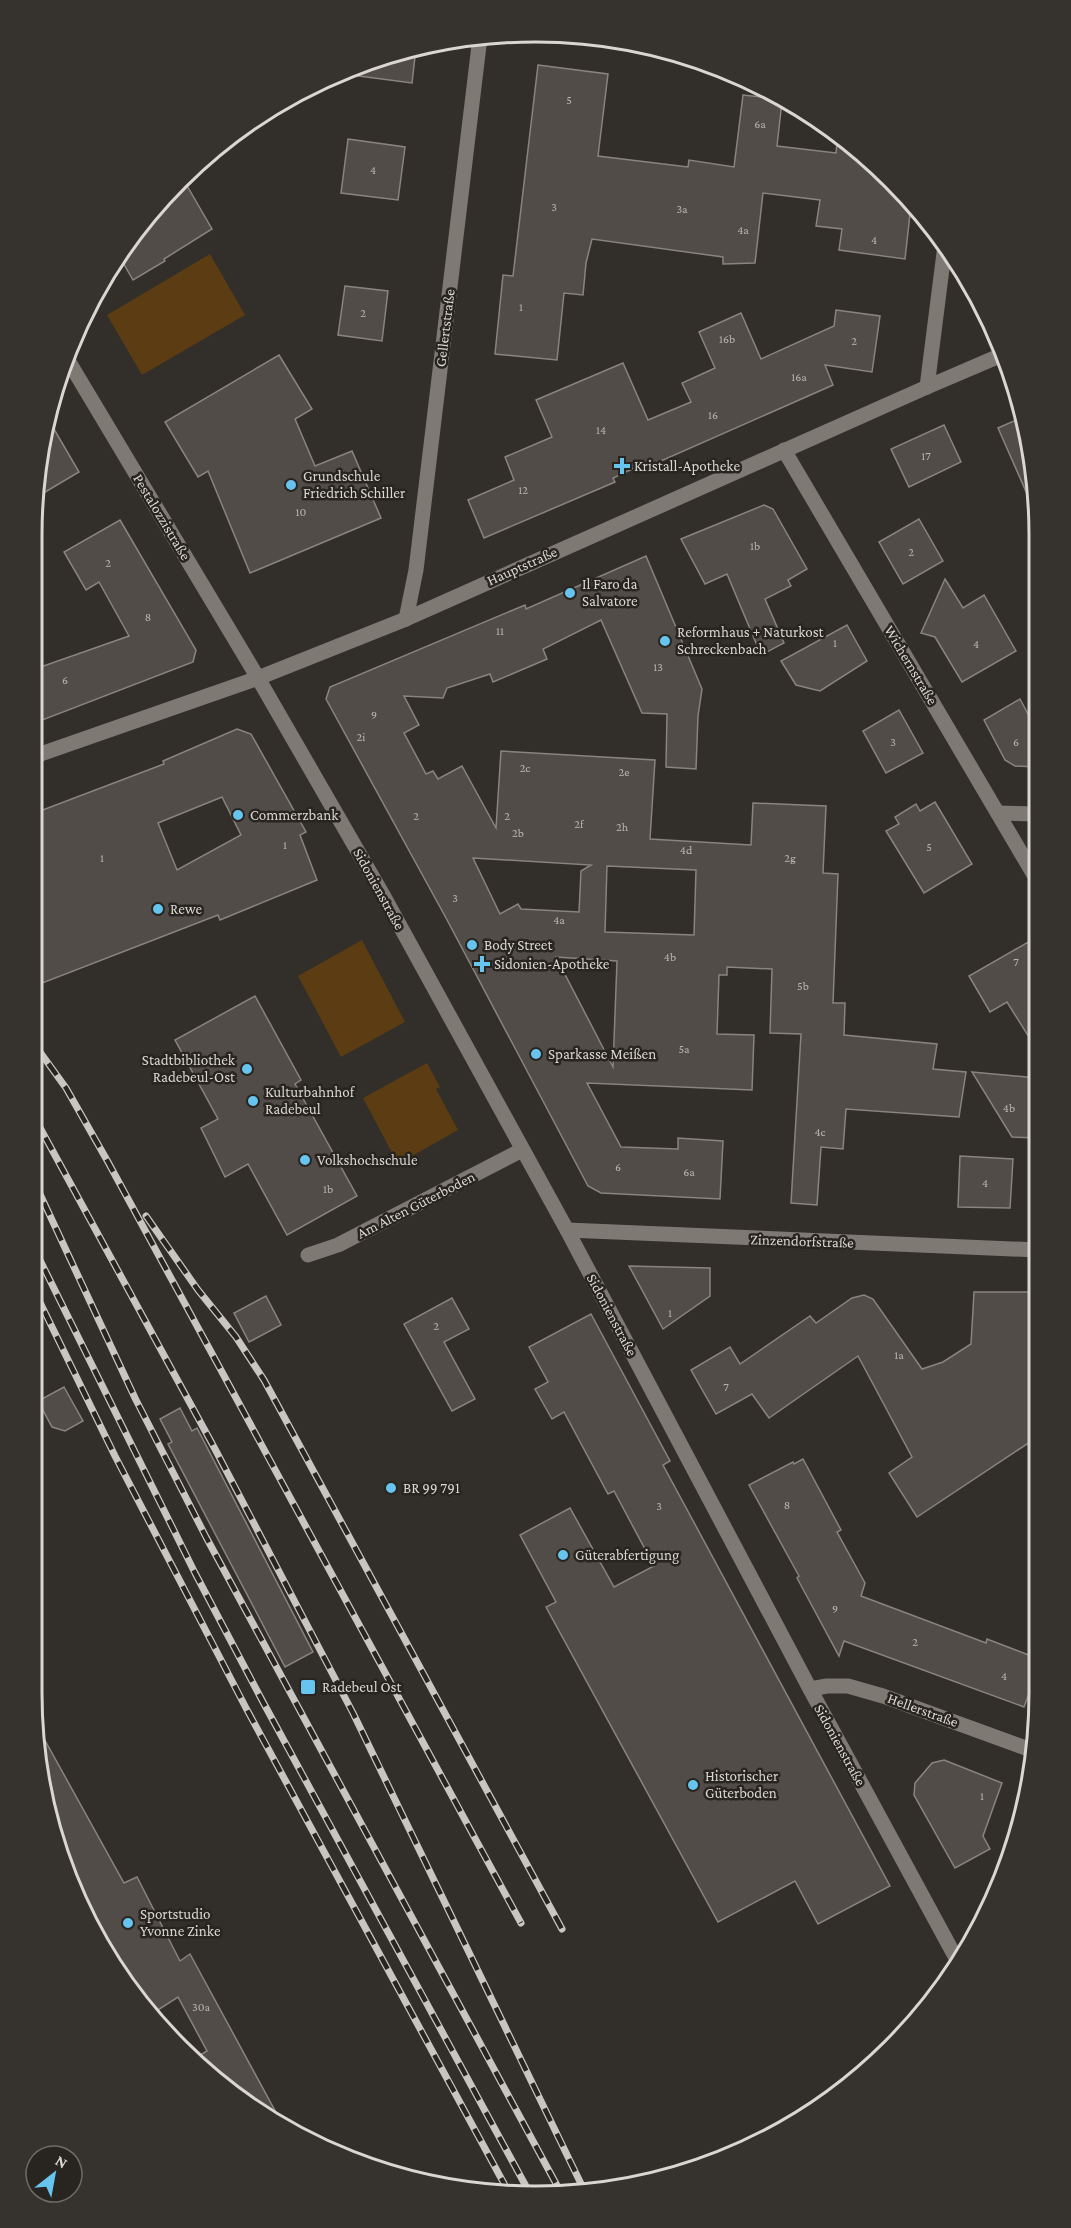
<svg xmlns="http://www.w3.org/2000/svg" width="1071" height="2228" font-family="'Crimson Pro',serif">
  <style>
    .green { fill: #5b3c13 }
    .building { fill: #514c47; stroke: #89847e; stroke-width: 1.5; fill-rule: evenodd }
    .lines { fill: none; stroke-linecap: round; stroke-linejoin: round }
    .minor { stroke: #7e7973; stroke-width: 15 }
    .rail-casing { stroke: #c8c5c2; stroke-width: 7 }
    .rail { stroke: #28241f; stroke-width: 4.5; stroke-dasharray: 14; stroke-linecap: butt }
    .poi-dot { fill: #66c4ef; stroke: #28241f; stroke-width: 2 }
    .labels { text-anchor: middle; stroke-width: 5; stroke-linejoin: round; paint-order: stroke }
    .number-label { font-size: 12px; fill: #b7b4b0 }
    .street-label { font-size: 15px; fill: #d9d6d3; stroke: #28241f }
    .poi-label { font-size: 15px; fill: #d9d6d3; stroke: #28241f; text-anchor: start }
    .rim { fill: none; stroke: #d9d6d3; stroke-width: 3 }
  </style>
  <rect width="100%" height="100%" fill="#322e29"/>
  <g class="green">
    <polygon points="210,254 245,315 142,375 107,315"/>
    <polygon points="362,940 405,1022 341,1057 298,976"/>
    <polygon points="427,1063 440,1087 436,1089 458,1130 398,1164 363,1098"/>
  </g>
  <g class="building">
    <polygon points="416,48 412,83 336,73 343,70"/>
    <polygon points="538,65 608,74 598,156 688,167 689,160 734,167 743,95 779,99 782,101 777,146 836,153 838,133 911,205 905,259 839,250 842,229 816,226 820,200 763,193 755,263 723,264 723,257 592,239 586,263 583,295 564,293 557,360 495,354 503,275 513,276"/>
    <polygon points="348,139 405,147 398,200 341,193"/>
    <polygon points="182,177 212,229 164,259 165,261 133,280 118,254"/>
    <polygon points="345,286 388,291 382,341 338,335"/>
    <polygon points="836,310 880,316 872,372 825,365 833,385 645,468 643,464 613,478 615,482 484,538 468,500 514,480 505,457 552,437 536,400 623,363 648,420 691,402 682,383 715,368 699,332 741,313 761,359 834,326"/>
    <polygon points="279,355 312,409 295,419 315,466 352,451 381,518 250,573 208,471 198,477 165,422"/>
    <polygon points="47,417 79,472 35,498 41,437"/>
    <polygon points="1021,418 1035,469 1035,494 1028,496 998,428"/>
    <polygon points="944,425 961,462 909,487 891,449"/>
    <polygon points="764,505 773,509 807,569 788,580 791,586 765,599 784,643 761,655 727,574 705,584 681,539"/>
    <polygon points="919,519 943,561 903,584 879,542"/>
    <polygon points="120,520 196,650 193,662 32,724 32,670 129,636 99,582 86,590 64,552"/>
    <path d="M646 556 702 689 698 716 696 769 666 767 667 714 642 713 601 620 543 649 547 659 493 682 490 674 447 688 443 698 404 696 419 725 404 733 426 774 433 771 438 779 462 766 496 828 501 751 655 760 650 839 751 845 753 803 826 806 823 873 838 874 833 1003H845L844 1035 937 1044 933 1069 966 1072 959 1117 846 1109 843 1149 821 1147 817 1205 791 1203 801 1034 770 1033 772 969 727 967V975H719L717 1034 754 1035 752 1090 587 1083 621 1147 678 1149V1138L723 1141 720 1199 601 1193 588 1186 446 918 326 699 330 687 525 605 526 609ZM473 858 591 865 581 871 579 912 521 909 518 904 500 914ZM607 866 696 870 694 935 605 932ZM556 957 617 961 613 1067Z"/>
    <polygon points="945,579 963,608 984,595 1016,651 962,682 935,637 921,633"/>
    <polygon points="847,625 867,661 820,691 796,685 781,661"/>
    <polygon points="1020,699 1036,729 1036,767 1015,766 1005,760 984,720"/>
    <polygon points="899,710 923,753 886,773 863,731"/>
    <path d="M237 729 251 734 306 832 300 835 317 880 220 920 218 915 32 987V814L164 764 163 761ZM222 797 241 835 177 870 158 823Z"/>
    <polygon points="935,802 972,864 924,893 886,831 899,824 895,817 916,804 920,811"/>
    <polygon points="1037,937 1037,1050 1007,1002 990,1012 969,976"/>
    <polygon points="255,996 301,1080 295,1084 357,1196 287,1235 248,1164 225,1177 201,1128 218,1119 175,1040"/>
    <polygon points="972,1072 1037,1078 1038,1138 1012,1137"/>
    <polygon points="960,1156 1013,1159 1010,1208 958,1207"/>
    <polygon points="629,1266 710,1268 710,1296 663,1329"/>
    <polygon points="974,1292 1038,1292 1039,1436 917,1517 889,1473 912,1457 858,1356 769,1418 752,1394 716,1414 691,1370 730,1347 740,1364 810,1316 816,1323 852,1298 864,1295 873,1299 922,1369 943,1362 971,1344"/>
    <polygon points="266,1296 281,1325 249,1342 234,1313"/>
    <polygon points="452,1298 469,1329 444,1342 475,1399 452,1411 404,1324"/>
    <polygon points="591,1314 670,1461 663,1465 890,1886 818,1924 795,1881 718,1922 546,1607 556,1602 520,1535 570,1508 614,1587 654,1566 614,1491 608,1494 564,1412 552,1419 535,1389 548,1382 529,1347"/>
    <polygon points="64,1387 83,1421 65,1431 52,1427 38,1401"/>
    <polygon points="180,1408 192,1431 197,1428 313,1652 285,1667 168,1444 172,1442 160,1419"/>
    <polygon points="803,1459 841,1530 837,1532 865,1583 861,1596 986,1643 987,1639 1039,1659 1039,1666 1024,1707 844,1641 839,1656 797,1578 799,1576 749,1485 793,1462 794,1464"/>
    <polygon points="42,1735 124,1883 137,1877 180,1961 190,1954 285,2129 203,2071 192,2060 207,2051 178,1997 150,2015 136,2000 58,1855 39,1736"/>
    <polygon points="944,1760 1002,1783 983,1836 990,1849 955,1868 914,1795 915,1783 932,1763"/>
  </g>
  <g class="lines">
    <g class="minor">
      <polyline points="66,357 258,678 383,895 567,1230 810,1689 956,1958"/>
      <polyline points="927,387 945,245"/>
      <polyline points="784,450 1037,880"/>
      <polyline points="406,619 416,570 480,37"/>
      <polyline points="32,757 258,678 406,619 927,387 1004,354"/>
      <polyline points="998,813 1036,814"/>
      <polyline points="567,1230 1038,1250"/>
      <polyline points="308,1255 338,1245 522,1150"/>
      <polyline points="810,1689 827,1686 848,1686 883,1696 1034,1751"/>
    </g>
    <g class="rail-casing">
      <g id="rail">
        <polyline points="32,1041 66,1088 108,1162 521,1923"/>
        <polyline points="32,1113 215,1449 353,1713 585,2192"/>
        <polyline points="32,1177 135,1398 206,1537 560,2191"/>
        <polyline points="146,1216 198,1290 236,1337 264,1380 562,1929"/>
        <polyline points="32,1244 195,1573 263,1702 528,2190"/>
        <polyline points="32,1286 115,1456 246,1708 507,2189"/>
      </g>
    </g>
    <use href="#rail" class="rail"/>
  </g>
  <g class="poi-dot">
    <path d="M619 457h6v6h6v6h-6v6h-6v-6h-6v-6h6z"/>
    <circle cx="291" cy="485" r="6"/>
    <circle cx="570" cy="593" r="6"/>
    <circle cx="665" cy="641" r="6"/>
    <circle cx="238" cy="815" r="6"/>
    <circle cx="158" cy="909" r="6"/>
    <circle cx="472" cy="945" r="6"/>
    <path d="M479 955h6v6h6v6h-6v6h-6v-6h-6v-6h6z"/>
    <circle cx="536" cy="1054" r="6"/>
    <circle cx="247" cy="1069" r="6"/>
    <circle cx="253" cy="1101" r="6"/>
    <circle cx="305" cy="1160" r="6"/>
    <circle cx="391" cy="1488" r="6"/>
    <circle cx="563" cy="1555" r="6"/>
    <rect x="300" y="1679" width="16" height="16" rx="3"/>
    <circle cx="693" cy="1785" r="6"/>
    <circle cx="128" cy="1923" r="6"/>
  </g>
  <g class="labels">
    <g class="number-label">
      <text x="569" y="104">5</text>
      <text x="760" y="128">6a</text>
      <text x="373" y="174">4</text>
      <text x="554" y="211">3</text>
      <text x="682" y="213">3a</text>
      <text x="743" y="234">4a</text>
      <text x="874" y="244">4</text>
      <text x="521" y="311">1</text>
      <text x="363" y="317">2</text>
      <text x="727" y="343">16b</text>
      <text x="854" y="345">2</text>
      <text x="799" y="381">16a</text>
      <text x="713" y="419">16</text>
      <text x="601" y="434">14</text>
      <text x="926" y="460">17</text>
      <text x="523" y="494">12</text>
      <text x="301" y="516">10</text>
      <text x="755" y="550">1b</text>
      <text x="911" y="556">2</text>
      <text x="108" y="567">2</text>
      <text x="148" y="621">8</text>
      <text x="500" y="635">11</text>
      <text x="835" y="647">1</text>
      <text x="976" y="648">4</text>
      <text x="658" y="671">13</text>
      <text x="65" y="684">6</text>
      <text x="374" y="719">9</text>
      <text x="361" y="741">2i</text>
      <text x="893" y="746">3</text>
      <text x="1016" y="746">6</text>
      <text x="525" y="772">2c</text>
      <text x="624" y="776">2e</text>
      <text x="416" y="820">2</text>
      <text x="507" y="820">2</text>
      <text x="579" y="828">2f</text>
      <text x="622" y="831">2h</text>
      <text x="518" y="837">2b</text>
      <text x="285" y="849">1</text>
      <text x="929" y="851">5</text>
      <text x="686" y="854">4d</text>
      <text x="102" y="862">1</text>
      <text x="790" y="862">2g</text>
      <text x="455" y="902">3</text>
      <text x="559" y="924">4a</text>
      <text x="670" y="961">4b</text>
      <text x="1016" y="966">7</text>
      <text x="803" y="990">5b</text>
      <text x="684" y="1053">5a</text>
      <text x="1009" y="1112">4b</text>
      <text x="820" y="1136">4c</text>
      <text x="618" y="1171">6</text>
      <text x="689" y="1176">6a</text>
      <text x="985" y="1187">4</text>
      <text x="328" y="1193">1b</text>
      <text x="670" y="1317">1</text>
      <text x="436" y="1330">2</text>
      <text x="899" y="1359">1a</text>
      <text x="726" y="1391">7</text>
      <text x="787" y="1509">8</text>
      <text x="659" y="1510">3</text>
      <text x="835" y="1613">9</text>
      <text x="915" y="1646">2</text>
      <text x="1004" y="1680">4</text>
      <text x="982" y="1800">1</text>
      <text x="201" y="2011">30a</text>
    </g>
    <g class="street-label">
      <text transform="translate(445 328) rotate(-83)" y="5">Gellertstraße</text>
      <text transform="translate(162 517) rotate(59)" y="5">Pestalozzistraße</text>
      <text transform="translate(522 566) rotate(-24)" y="5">Hauptstraße</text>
      <text transform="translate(911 665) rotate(59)" y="5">Wichernstraße</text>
      <text transform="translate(379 889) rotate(61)" y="5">Sidonienstraße</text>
      <text transform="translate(416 1205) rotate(-27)" y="5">Am Alten Güterboden</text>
      <text transform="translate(802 1241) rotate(2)" y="5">Zinzendorfstraße</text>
      <text transform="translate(612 1315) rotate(62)" y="5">Sidonienstraße</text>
      <text transform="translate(923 1710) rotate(20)" y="5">Hellerstraße</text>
      <text transform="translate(840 1745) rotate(61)" y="5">Sidonienstraße</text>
    </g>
    <g class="poi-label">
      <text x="634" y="471">Kristall-Apotheke</text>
      <text x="303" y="481">Grundschule<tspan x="303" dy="17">Friedrich Schiller</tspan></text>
      <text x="582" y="589">Il Faro da<tspan x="582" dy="17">Salvatore</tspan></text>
      <text x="677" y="637">Reformhaus + Naturkost<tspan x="677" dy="17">Schreckenbach</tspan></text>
      <text x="250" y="820">Commerzbank</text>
      <text x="170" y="914">Rewe</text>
      <text x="484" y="950">Body Street</text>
      <text x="494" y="969">Sidonien-Apotheke</text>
      <text x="548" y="1059">Sparkasse Meißen</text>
      <text x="235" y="1065" text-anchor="end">Stadtbibliothek<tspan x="235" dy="17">Radebeul-Ost</tspan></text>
      <text x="265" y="1097">Kulturbahnhof<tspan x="265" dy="17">Radebeul</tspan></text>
      <text x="317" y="1165">Volkshochschule</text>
      <text x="403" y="1493">BR 99 791</text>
      <text x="575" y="1560">Güterabfertigung</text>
      <text x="322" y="1692">Radebeul Ost</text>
      <text x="705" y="1781">Historischer<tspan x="705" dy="17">Güterboden</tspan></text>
      <text x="140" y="1919">Sportstudio<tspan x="140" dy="17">Yvonne Zinke</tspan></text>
    </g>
  </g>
  <path d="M0 0H1071V2228H0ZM535 42H536A493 493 0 0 1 1029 535V1693A493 493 0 0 1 536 2186H535A493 493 0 0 1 42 1693V535A493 493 0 0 1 535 42Z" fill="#36322d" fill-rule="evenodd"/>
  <path class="rim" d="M535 42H536A493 493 0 0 1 1029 535V1693A493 493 0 0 1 536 2186H535A493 493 0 0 1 42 1693V535A493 493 0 0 1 535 42Z"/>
  <g transform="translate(54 2174) rotate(31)"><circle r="28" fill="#28241f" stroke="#6f6b67" stroke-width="1.5"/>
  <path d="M0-4.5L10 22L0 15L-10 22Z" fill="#66c4ef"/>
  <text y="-9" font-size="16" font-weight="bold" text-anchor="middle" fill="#d9d6d3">N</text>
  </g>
</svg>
